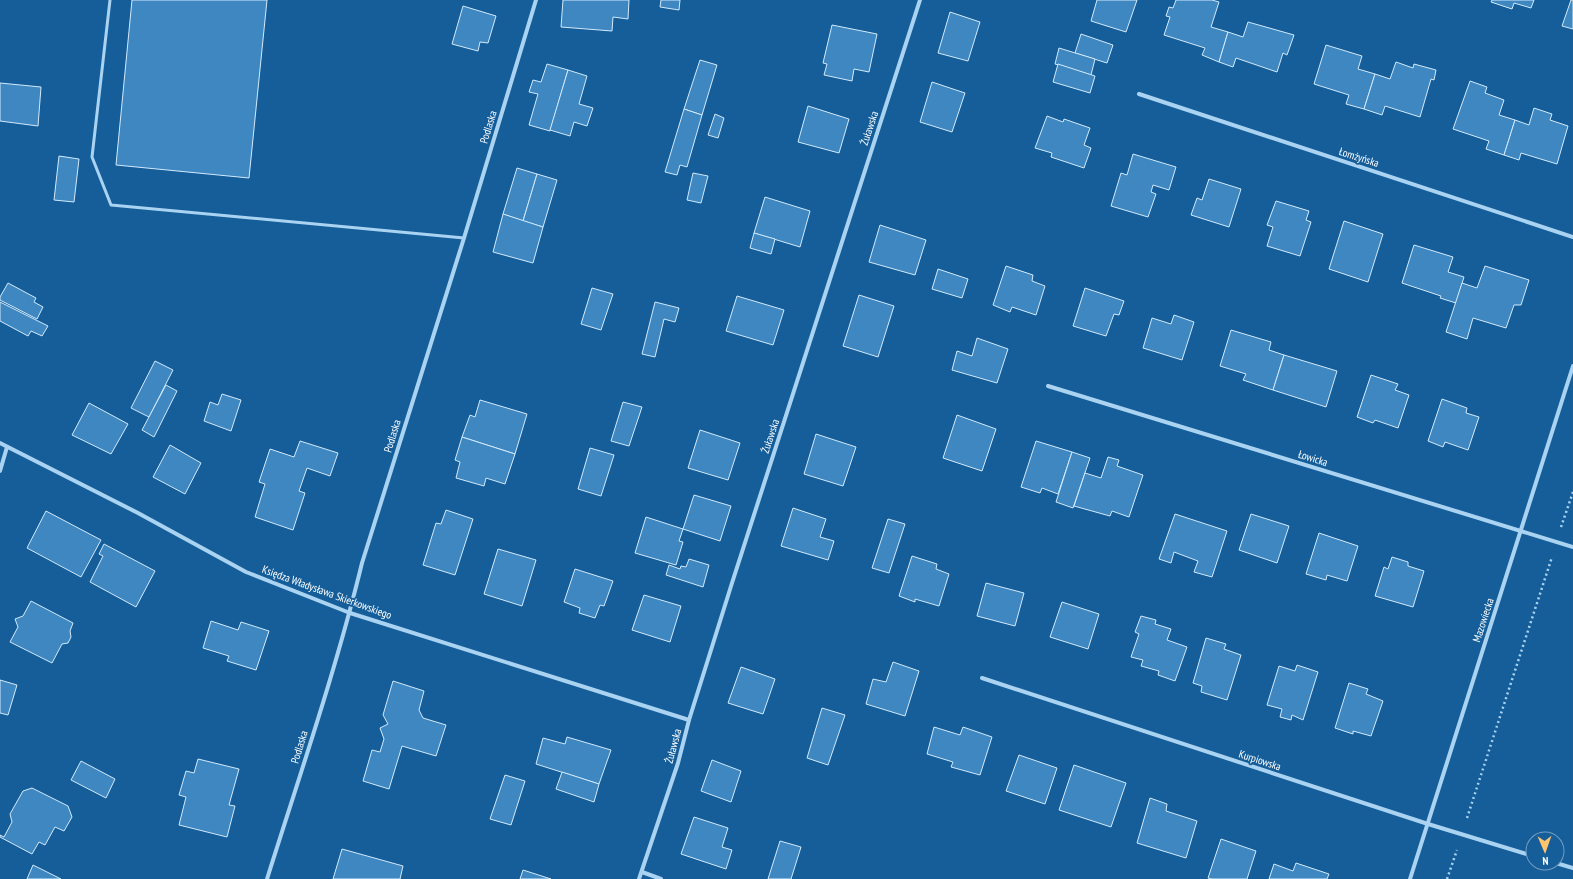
<svg xmlns="http://www.w3.org/2000/svg" width="1573" height="879" font-family="'PT Sans Narrow',sans-serif">
  <style>
    .building { fill: #3e87c1; stroke: #d2eafd }
    .lines { fill: none; stroke-linecap: round; stroke-linejoin: round }
    .path { stroke: #aad3f2; stroke-width: 2.5; stroke-dasharray: 2 3; stroke-linecap: butt }
    .lane { stroke: #aad3f2; stroke-width: 3 }
    .street { stroke: #aad3f2; stroke-width: 4 }
    .labels { text-anchor: middle; stroke-width: 3.5; stroke-linejoin: round; paint-order: stroke }
    .street-label { font-size: 11px; fill: #fff; stroke: #155e9a }
  </style>
  <rect width="100%" height="100%" fill="#155e9a"/>
  <g class="building">
    <polygon points="132,0 267,0 249,178 116,165"/>
    <polygon points="563,0 629,0 628,19 613,17 612,31 561,27"/>
    <polygon points="661,0 680,0 679,10 660,7"/>
    <polygon points="1097,0 1137,0 1126,32 1091,21"/>
    <polygon points="1176,0 1212,0 1219,2 1211,27 1228,32 1219,62 1202,55 1205,48 1164,35 1170,17 1166,16 1169,7 1173,8"/>
    <polygon points="1492,0 1534,0 1531,8 1514,3 1512,9 1491,2"/>
    <polygon points="1571,0 1573,0 1573,29 1562,26"/>
    <polygon points="463,6 496,16 488,43 480,42 478,51 452,44"/>
    <polygon points="950,12 980,22 968,61 938,53"/>
    <polygon points="1248,22 1294,35 1287,55 1283,53 1277,72 1236,58 1233,67 1219,62 1228,32 1243,37"/>
    <polygon points="832,25 877,34 869,72 854,69 852,81 824,75 827,64 823,63"/>
    <polygon points="1081,34 1113,45 1107,63 1075,53"/>
    <polygon points="1326,45 1362,56 1358,69 1375,74 1364,109 1346,104 1349,95 1314,84"/>
    <polygon points="1059,48 1095,59 1091,75 1055,64"/>
    <polygon points="700,60 717,65 702,115 684,109"/>
    <polygon points="1396,62 1413,68 1414,64 1436,70 1434,80 1431,79 1420,117 1385,106 1382,115 1364,109 1375,74 1390,79"/>
    <polygon points="547,64 568,70 550,131 529,125 538,94 529,92 533,80 541,82"/>
    <polygon points="1058,64 1095,76 1090,93 1053,82"/>
    <polygon points="568,70 587,76 579,104 593,108 587,126 574,122 570,136 550,130"/>
    <polygon points="1470,81 1487,87 1485,93 1504,100 1499,115 1515,120 1504,155 1486,149 1489,141 1453,129"/>
    <polygon points="932,82 965,93 952,132 920,122"/>
    <polygon points="0,83 41,87 38,126 0,121"/>
    <polygon points="808,106 849,119 839,153 798,142"/>
    <polygon points="1534,108 1552,114 1550,120 1568,126 1557,164 1521,153 1519,160 1504,155 1515,120 1529,125"/>
    <polygon points="684,109 702,115 687,167 680,165 677,175 665,172"/>
    <polygon points="715,114 724,118 718,138 708,135"/>
    <polygon points="1047,116 1063,122 1064,119 1090,128 1084,145 1091,148 1084,168 1051,157 1052,153 1035,148"/>
    <polygon points="1133,154 1176,167 1169,190 1153,185 1151,192 1156,194 1148,217 1111,206 1121,173 1127,175"/>
    <polygon points="59,156 79,159 74,202 54,200"/>
    <polygon points="517,168 537,174 523,221 503,214"/>
    <polygon points="693,173 708,176 701,203 687,200"/>
    <polygon points="537,174 557,180 543,227 523,221"/>
    <polygon points="1209,179 1241,189 1229,227 1191,215 1197,198 1202,200"/>
    <polygon points="765,197 810,211 800,247 754,233"/>
    <polygon points="1276,201 1309,211 1306,220 1311,222 1300,256 1267,246 1273,227 1267,225"/>
    <polygon points="503,214 543,227 533,263 493,252"/>
    <polygon points="1344,221 1383,234 1368,282 1329,269"/>
    <polygon points="880,225 926,240 915,275 869,262"/>
    <polygon points="754,233 775,239 771,254 750,248"/>
    <polygon points="1414,245 1453,257 1448,272 1464,277 1456,303 1440,298 1441,296 1402,283"/>
    <polygon points="1006,266 1033,275 1032,281 1045,286 1036,315 1012,307 1010,312 993,305"/>
    <polygon points="1485,266 1529,280 1521,305 1514,305 1506,328 1473,318 1467,339 1446,332 1462,283 1477,288"/>
    <polygon points="938,269 968,279 962,298 932,289"/>
    <polygon points="8,283 36,298 34,302 43,307 37,319 0,300 0,297"/>
    <polygon points="592,288 613,294 601,330 581,324"/>
    <polygon points="1085,288 1124,301 1119,315 1114,314 1106,336 1073,326"/>
    <polygon points="859,295 894,306 878,357 843,346"/>
    <polygon points="737,296 784,310 773,345 726,331"/>
    <polygon points="0,302 48,326 42,336 31,331 28,336 0,321"/>
    <polygon points="655,302 679,308 675,322 664,319 655,357 642,354"/>
    <polygon points="1174,315 1194,322 1182,360 1143,348 1152,318 1171,324"/>
    <polygon points="1231,330 1271,342 1269,350 1284,355 1273,390 1243,380 1246,374 1220,366"/>
    <polygon points="977,338 1008,349 997,383 952,370 957,351 972,356"/>
    <polygon points="1284,355 1337,371 1326,407 1273,390"/>
    <polygon points="155,361 173,370 149,417 131,408"/>
    <polygon points="1371,375 1398,384 1395,390 1409,395 1398,428 1375,420 1373,423 1357,417"/>
    <polygon points="166,385 177,391 154,437 142,430"/>
    <polygon points="222,394 241,400 231,431 204,421 210,402 218,405"/>
    <polygon points="1442,399 1467,408 1466,413 1479,417 1468,450 1445,442 1443,447 1428,441"/>
    <polygon points="480,400 527,414 515,454 462,437 470,415 475,417"/>
    <polygon points="623,402 642,407 629,446 611,441"/>
    <polygon points="89,403 128,424 111,454 72,435"/>
    <polygon points="957,415 996,429 982,471 943,458"/>
    <polygon points="700,430 740,443 728,480 688,468"/>
    <polygon points="816,434 856,447 843,486 804,474"/>
    <polygon points="462,437 515,454 505,484 486,478 484,486 456,478 460,462 455,460"/>
    <polygon points="300,441 338,453 330,476 307,468 299,491 305,493 293,530 255,517 265,484 259,482 270,449 294,457"/>
    <polygon points="1036,441 1072,452 1058,494 1042,488 1040,493 1021,487"/>
    <polygon points="170,445 201,463 185,494 153,477"/>
    <polygon points="590,448 614,455 601,496 578,489"/>
    <polygon points="1072,452 1090,458 1073,508 1056,502"/>
    <polygon points="1108,457 1119,460 1117,466 1143,475 1129,517 1112,511 1110,516 1074,506 1085,473 1101,478"/>
    <polygon points="694,495 731,506 720,541 683,529"/>
    <polygon points="793,508 826,519 820,537 834,541 828,560 781,546"/>
    <polygon points="446,510 473,519 455,575 423,565 436,523 441,524"/>
    <polygon points="46,511 101,540 81,577 27,548"/>
    <polygon points="1175,514 1227,531 1212,577 1194,572 1198,561 1174,552 1171,563 1159,559"/>
    <polygon points="1251,514 1289,526 1277,563 1239,550"/>
    <polygon points="646,517 683,529 679,541 683,542 676,565 635,553"/>
    <polygon points="888,519 905,524 889,573 872,568"/>
    <polygon points="1319,533 1358,546 1347,581 1327,575 1326,580 1306,574"/>
    <polygon points="104,544 155,571 136,607 90,582 103,556 99,554"/>
    <polygon points="498,549 536,560 522,606 484,594"/>
    <polygon points="912,556 937,564 936,569 949,574 939,606 915,599 915,602 899,596"/>
    <polygon points="1392,557 1408,562 1408,566 1424,571 1413,607 1375,596 1384,567 1388,569"/>
    <polygon points="689,559 709,565 703,587 666,575 669,565 680,569 681,566 686,567"/>
    <polygon points="575,569 613,581 604,606 600,605 595,618 579,613 580,608 564,602"/>
    <polygon points="986,583 1024,593 1015,626 977,616"/>
    <polygon points="644,595 681,606 670,642 632,630"/>
    <polygon points="31,601 73,623 70,631 71,637 68,643 62,644 52,663 10,642 18,627 15,619 23,616"/>
    <polygon points="1062,602 1099,614 1088,649 1050,637"/>
    <polygon points="1141,616 1156,620 1155,624 1171,629 1167,640 1187,647 1175,681 1158,675 1159,671 1141,666 1143,660 1131,657 1139,634 1135,632"/>
    <polygon points="211,621 238,630 241,622 269,631 256,670 227,661 229,656 203,648"/>
    <polygon points="1206,638 1226,644 1224,649 1241,655 1227,700 1201,692 1202,686 1193,683"/>
    <polygon points="893,662 919,671 905,716 866,704 873,679 886,682"/>
    <polygon points="1297,665 1318,672 1303,720 1292,715 1291,720 1280,717 1282,709 1267,705 1279,666 1295,671"/>
    <polygon points="741,667 775,679 763,714 728,703"/>
    <polygon points="0,680 17,685 8,715 0,713"/>
    <polygon points="393,681 424,691 419,710 423,718 446,725 436,756 402,746 389,789 363,781 372,750 380,752 384,739 380,728 388,724 383,715"/>
    <polygon points="1349,683 1368,689 1366,694 1383,701 1371,736 1353,731 1353,734 1335,728"/>
    <polygon points="822,708 845,715 828,765 807,758"/>
    <polygon points="934,727 960,735 963,727 992,737 980,775 951,767 953,762 927,754"/>
    <polygon points="567,737 611,750 599,784 536,764 543,738 565,744"/>
    <polygon points="1019,755 1057,768 1045,804 1006,791"/>
    <polygon points="198,759 239,769 229,805 235,806 227,837 179,825 186,797 179,795 186,771 194,773"/>
    <polygon points="712,760 741,771 731,802 701,791"/>
    <polygon points="81,761 115,779 106,798 71,780"/>
    <polygon points="1074,765 1126,783 1111,827 1059,810"/>
    <polygon points="562,772 599,784 594,802 556,789"/>
    <polygon points="505,775 525,781 511,825 490,819"/>
    <polygon points="32,788 68,806 72,817 64,831 55,827 45,845 39,842 32,854 0,837 0,835 4,837 12,822 10,814 23,791"/>
    <polygon points="1150,798 1167,804 1166,811 1197,821 1186,858 1137,843"/>
    <polygon points="694,817 728,828 722,847 732,850 726,869 681,854"/>
    <polygon points="1221,839 1256,851 1247,879 1212,879 1208,878"/>
    <polygon points="780,841 801,847 791,879 768,879"/>
    <polygon points="342,849 403,866 400,879 333,879"/>
    <polygon points="1296,863 1329,874 1327,879 1269,879 1274,864 1293,871"/>
    <polygon points="33,865 61,879 27,879"/>
    <polygon points="523,870 551,879 520,879"/>
  </g>
  <g class="lines">
    <g class="path">
      <polyline points="1561,527 1573,492"/>
      <polyline points="1467,818 1552,557"/>
      <polyline points="1447,879 1457,850"/>
    </g>
    <polyline class="lane" points="110,0 92,157 111,205 464,238"/>
    <g class="street">
      <polyline points="1139,94 1573,237"/>
      <polyline points="1048,386 1573,547"/>
      <polyline points="0,443 138,513 246,572 350,613 689,720"/>
      <polyline points="0,471 7,447"/>
      <polyline points="982,678 1428,824 1533,856"/>
      <polyline points="1556,863 1573,868"/>
      <polyline points="642,872 661,879"/>
      <path d="M267 879C300 774 336 670 362 563L464 238 536 0"/>
      <polyline points="639,879 678,763 689,720 732,583 920,0"/>
      <polyline points="1410,879 1573,366"/>
    </g>
  </g>
  <g class="labels">
    <g class="street-label">
      <text transform="translate(488 127) rotate(-73)" y="4">Podlaska</text>
      <text transform="translate(869 128) rotate(-72)" y="4">Żuławska</text>
      <text transform="translate(1359 157) rotate(18)" y="4">Łomżyńska</text>
      <text transform="translate(392 436) rotate(-73)" y="4">Podlaska</text>
      <text transform="translate(770 436) rotate(-72)" y="4">Żuławska</text>
      <text transform="translate(1313 458) rotate(17)" y="4">Łowicka</text>
      <text transform="translate(327 592) rotate(20)" y="4">Księdza Władysława Skierkowskiego</text>
      <text transform="translate(1483 620) rotate(-72)" y="4">Mazowiecka</text>
      <text transform="translate(673 746) rotate(-75)" y="4">Żuławska</text>
      <text transform="translate(299 747) rotate(-73)" y="4">Podlaska</text>
      <text transform="translate(1260 760) rotate(18)" y="4">Kurpiowska</text>
    </g>
  </g>
  <g transform="translate(1545 851) rotate(178)"><circle r="19" fill="#155e9a" stroke="#739ec2"/>
  <path d="M0-3L7 15L0 10L-7 15Z" fill="#ffc46c"/>
  <text y="-6" font-size="11" font-weight="bold" text-anchor="middle" fill="#ffffff">N</text>
  </g>
</svg>
